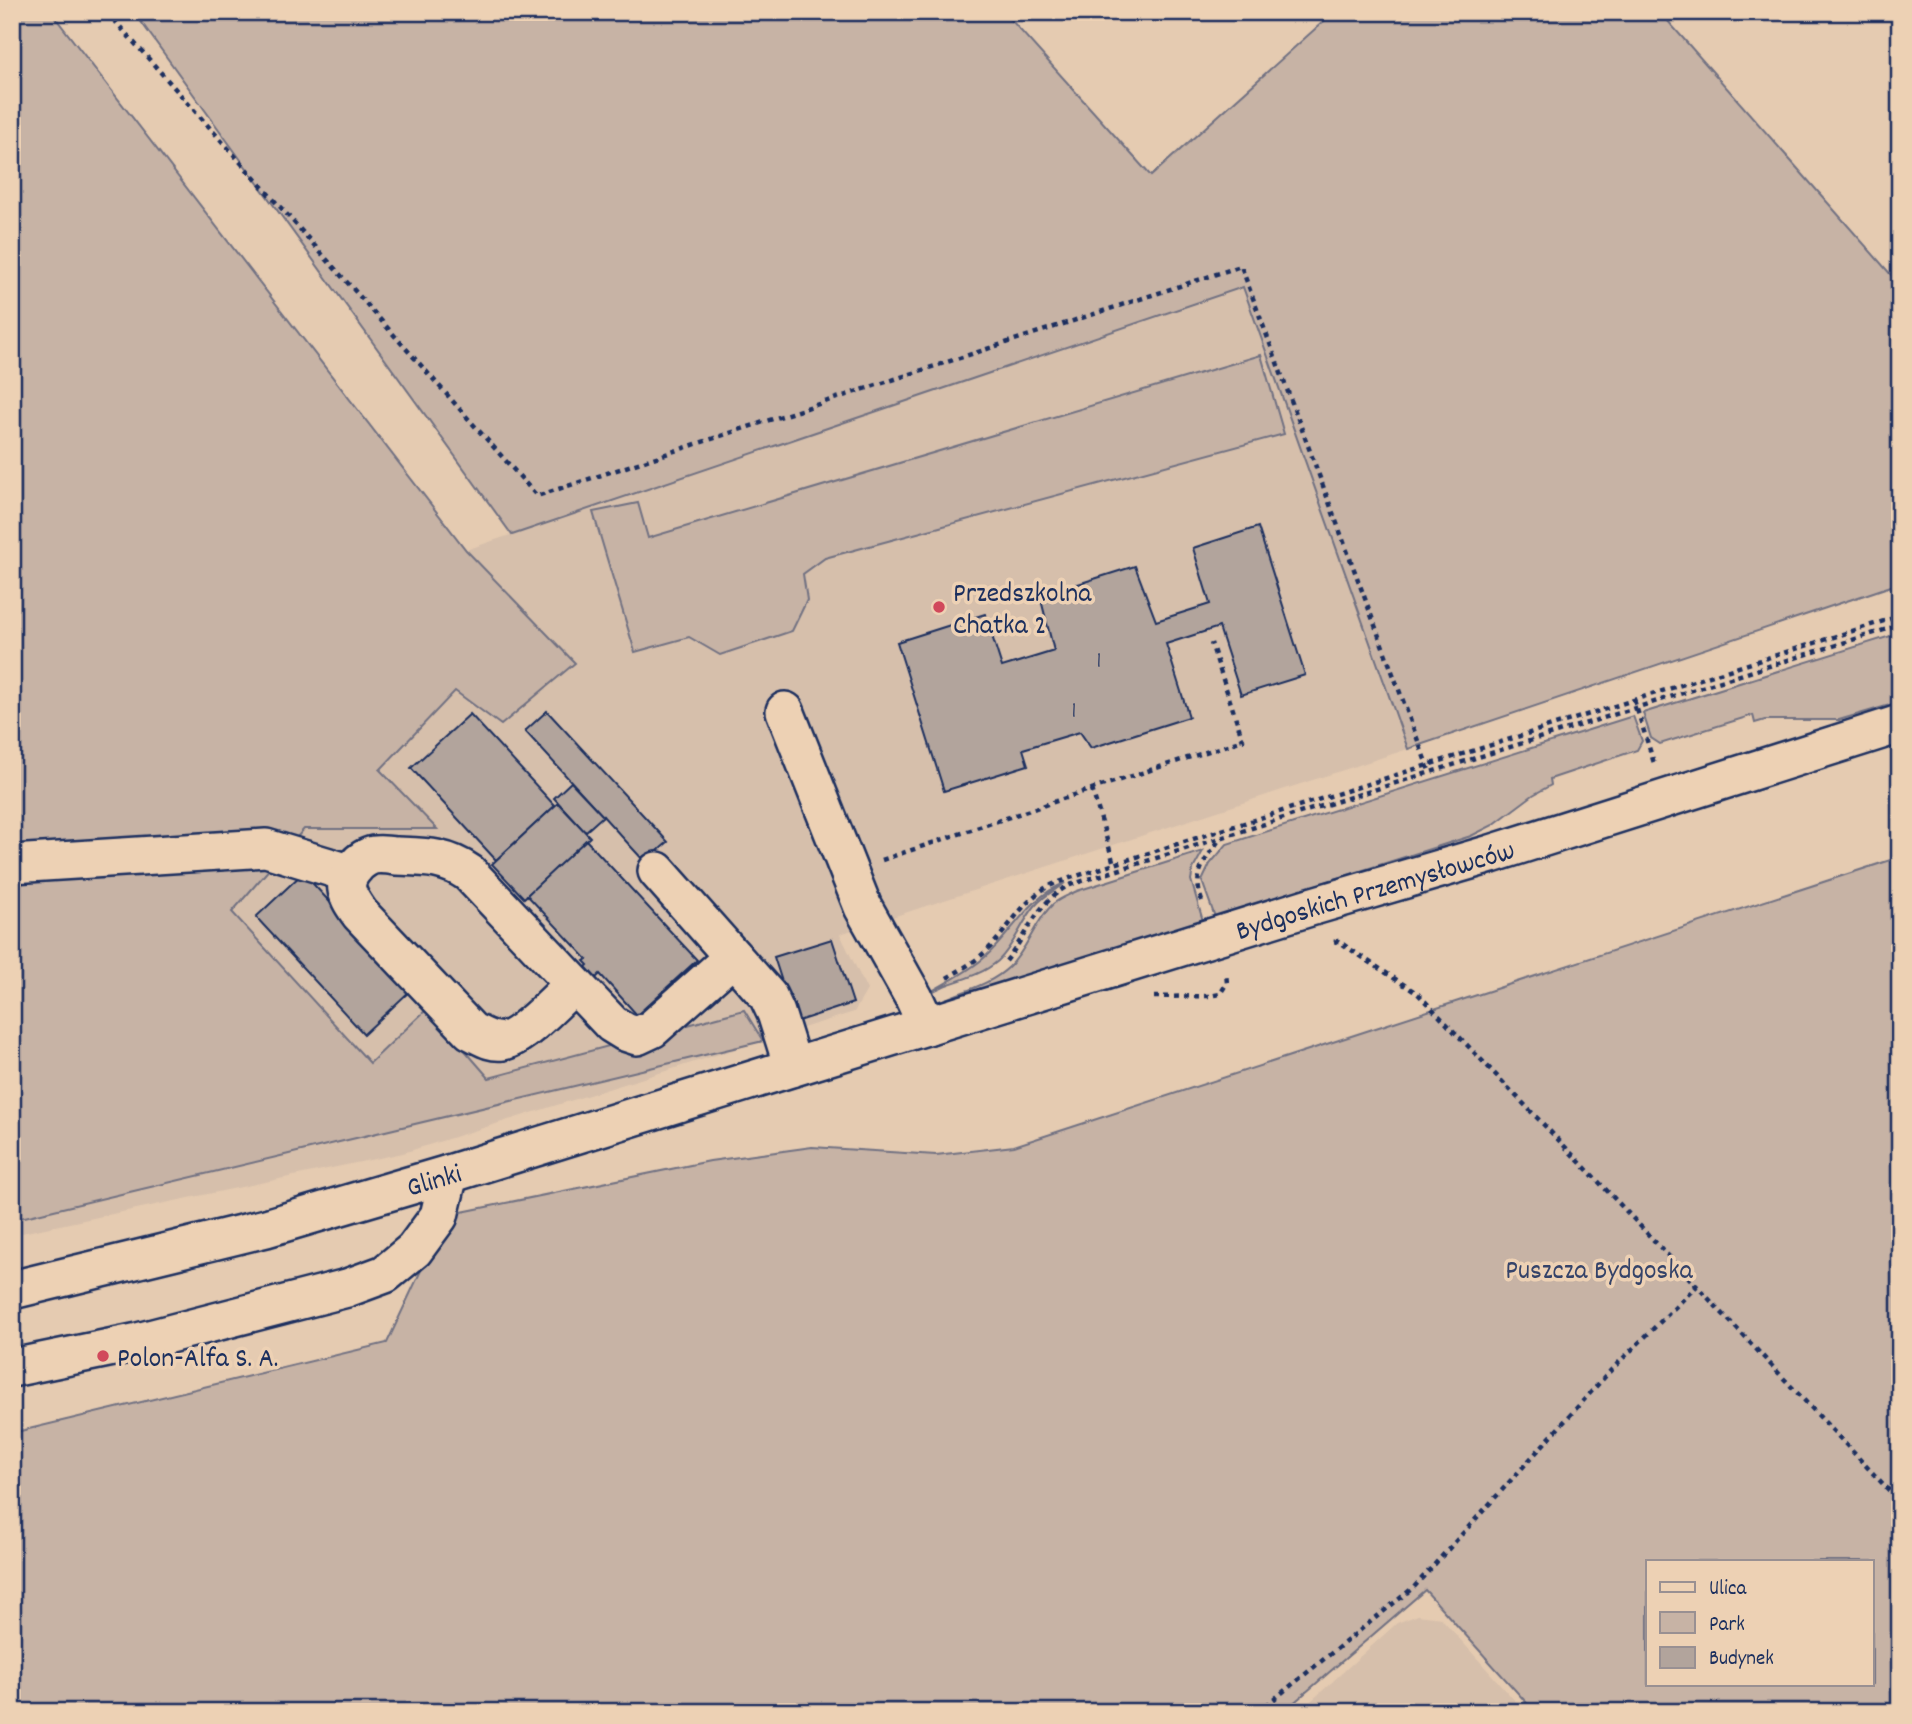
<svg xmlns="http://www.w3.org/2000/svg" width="1912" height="1724" font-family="Dekko,sans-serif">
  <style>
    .built { fill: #d6bfab }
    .green { fill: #c7b3a5; stroke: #717182; stroke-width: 2; fill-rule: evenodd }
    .building { fill: #b2a49c; stroke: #1b2f5e; stroke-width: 2 }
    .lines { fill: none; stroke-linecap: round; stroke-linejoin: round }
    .minor-casing { stroke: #1b2f5e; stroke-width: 42 }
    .path { stroke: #1b2f5e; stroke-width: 4.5; stroke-dasharray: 5 5; stroke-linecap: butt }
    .minor { stroke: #edd1b4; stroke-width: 37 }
    .poi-dot { fill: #d1495b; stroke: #edd1b4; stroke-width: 2.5 }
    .labels { text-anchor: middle; stroke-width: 7; stroke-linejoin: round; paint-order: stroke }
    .number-label { font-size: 24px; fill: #414c6e }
    .poi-label { font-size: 28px; fill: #1b2f5e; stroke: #edd1b4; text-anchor: start }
    .street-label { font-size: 28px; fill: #1b2f5e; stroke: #edd1b4 }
    .park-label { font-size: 28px; fill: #354369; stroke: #edd1b4 }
  </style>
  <rect width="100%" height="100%" fill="#e5cbb1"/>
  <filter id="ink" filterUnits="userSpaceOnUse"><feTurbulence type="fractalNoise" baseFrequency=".0143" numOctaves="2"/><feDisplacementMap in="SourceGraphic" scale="14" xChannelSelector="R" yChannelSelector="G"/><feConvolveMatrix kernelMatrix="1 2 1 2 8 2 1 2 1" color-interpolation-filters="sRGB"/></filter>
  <g filter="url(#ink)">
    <g class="built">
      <polygon points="12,12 51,12 466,550 1243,286 1408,749 840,934 867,990 854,1012 403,1153 12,1235"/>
      <polygon points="1418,1615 1441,1618 1525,1712 1299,1712 1397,1623"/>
    </g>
    <g class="green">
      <polygon points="12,12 51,12 466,550 575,663 501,725 455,691 380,770 437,829 304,829 232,912 370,1063 428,1008 489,1078 744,1010 763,1041 12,1220"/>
      <polygon points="134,12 1004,12 1151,176 1334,12 1660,12 1900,285 1900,583 1408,749 1243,287 512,535"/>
      <polygon points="1261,355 1284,434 825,558 803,574 807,600 792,631 720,655 689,637 635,652 593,512 638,503 648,538"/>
      <polygon points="1900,633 1900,702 1839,720 1765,720 1755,723 1753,715 1660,744 1651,738 1643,713"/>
      <polygon points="1633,716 1642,741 1637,750 1550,779 1551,785 1533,795 1493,825 1471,836 1215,917 1202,881 1210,864 1227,844"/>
      <path d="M1203 851 1193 869 1191 880 1203 921 937 1003C961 991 989 986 1009 967 1028 949 1034 922 1053 904 1060 898 1069 895 1077 891Z"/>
      <path d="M1900 857V1712H1535L1425 1590 1283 1712H12V1433L387 1343 447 1215 710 1161 812 1147 936 1155 1014 1146ZM1648 1561H1872V1684H1648Z"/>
      <path d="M1065 883C1054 891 1044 895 1035 906 1021 923 1014 946 998 961 984 973 967 978 949 984 940 987 932 992 924 996 944 983 967 973 985 957 1013 933 1028 897 1065 883Z"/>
    </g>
    <g class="building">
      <polygon points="1258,527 1305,675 1241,695 1219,627 1166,644 1189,717 1091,748 1080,732 1023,749 1028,765 944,791 897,642 985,614 1002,667 1054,651 1040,596 1135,566 1156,621 1210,604 1193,548"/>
      <polygon points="547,711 668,842 645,862 525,731"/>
      <polygon points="470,714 555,806 496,860 411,768"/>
      <polygon points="571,782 603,816 585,832 554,798"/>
      <polygon points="558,803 590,837 524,898 492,864"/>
      <polygon points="586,840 697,960 637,1015 600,974 596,978 586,967 588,965 584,961 587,959 527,895"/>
      <polygon points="303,873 411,990 364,1034 256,917"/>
      <polygon points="832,939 853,1003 795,1022 774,957"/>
    </g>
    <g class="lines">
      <g class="minor-casing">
        <g id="minor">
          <polyline points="785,711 863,907 914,998 927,1026"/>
          <polyline points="12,864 266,848 349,873"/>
          <polyline points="657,871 768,996 776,1013 793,1067"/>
          <path d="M574 984C559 998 522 1038 503 1041 491 1043 482 1036 471 1031L360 914C348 897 339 884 356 866 360 861 368 856 374 855 381 854 389 855 396 856 424 857 445 856 469 873L612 1024 625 1032 637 1036 652 1029 733 957"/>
          <path id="s1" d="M12 1290 266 1228 449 1174 1310 907 1491 854 1900 724"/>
          <polyline points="12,1368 138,1342 347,1288 385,1274 414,1250 439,1216 449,1174"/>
        </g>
      </g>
      <g class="path">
        <polyline points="107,12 537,496 1241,266 1430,773"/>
        <polyline points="1634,700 1654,763"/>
        <polyline points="1092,789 1114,864"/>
        <polyline points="882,860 1092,789 1243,740 1211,643"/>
        <path d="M1202 901C1192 873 1204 863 1219 840"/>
        <polyline points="1334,942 1338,941 1418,994 1596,1179 1900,1502"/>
        <path d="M1006 961C1027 935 1038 900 1070 885L1900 625"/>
        <path d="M947 978C960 970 973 963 984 953 1007 933 1021 901 1049 886 1055 883 1063 881 1070 878L1900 616"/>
        <polyline points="1154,997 1209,996 1220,994 1227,983 1226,973"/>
        <polyline points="1258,1712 1414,1587 1612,1369 1697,1286"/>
      </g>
      <use href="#minor" class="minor"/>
    </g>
  </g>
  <g class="poi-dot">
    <circle cx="939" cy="607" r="7"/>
    <circle cx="103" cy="1356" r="7"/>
  </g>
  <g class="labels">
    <g class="number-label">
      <text x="1099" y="667">1</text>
      <text x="1074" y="717">1</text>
    </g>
    <g class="poi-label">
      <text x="953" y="601">Przedszkolna<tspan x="953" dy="32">Chatka 2</tspan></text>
      <text x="117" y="1366">Polon-Alfa S. A.</text>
    </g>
    <g class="street-label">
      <text dy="10" stroke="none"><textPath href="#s1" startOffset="1421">Bydgoskich Przemysłowców</textPath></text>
      <text dy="10" stroke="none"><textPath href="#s1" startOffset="436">Glinki</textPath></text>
    </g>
    <g class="park-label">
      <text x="1599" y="1278">Puszcza Bydgoska</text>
    </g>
  </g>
  <rect width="1912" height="1724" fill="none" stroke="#edd1b4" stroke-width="42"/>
  <rect x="21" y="21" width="1870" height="1682" fill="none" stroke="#1b2f5e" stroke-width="2.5" filter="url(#ink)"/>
  <rect x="1646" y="1560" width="228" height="126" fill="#edd1b4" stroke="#999092" stroke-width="2"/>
  <rect x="1660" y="1582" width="35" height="10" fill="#edd1b4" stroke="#999092" stroke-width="2"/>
  <text x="1709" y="1594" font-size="21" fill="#1b2f5e">Ulica</text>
  <rect x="1660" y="1612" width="35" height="21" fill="#c7b3a5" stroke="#999092" stroke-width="2"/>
  <text x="1709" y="1630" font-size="21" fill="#1b2f5e">Park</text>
  <rect x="1660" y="1647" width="35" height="21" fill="#b2a49c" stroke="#999092" stroke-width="2"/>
  <text x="1709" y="1664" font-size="21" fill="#1b2f5e">Budynek</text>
</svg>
